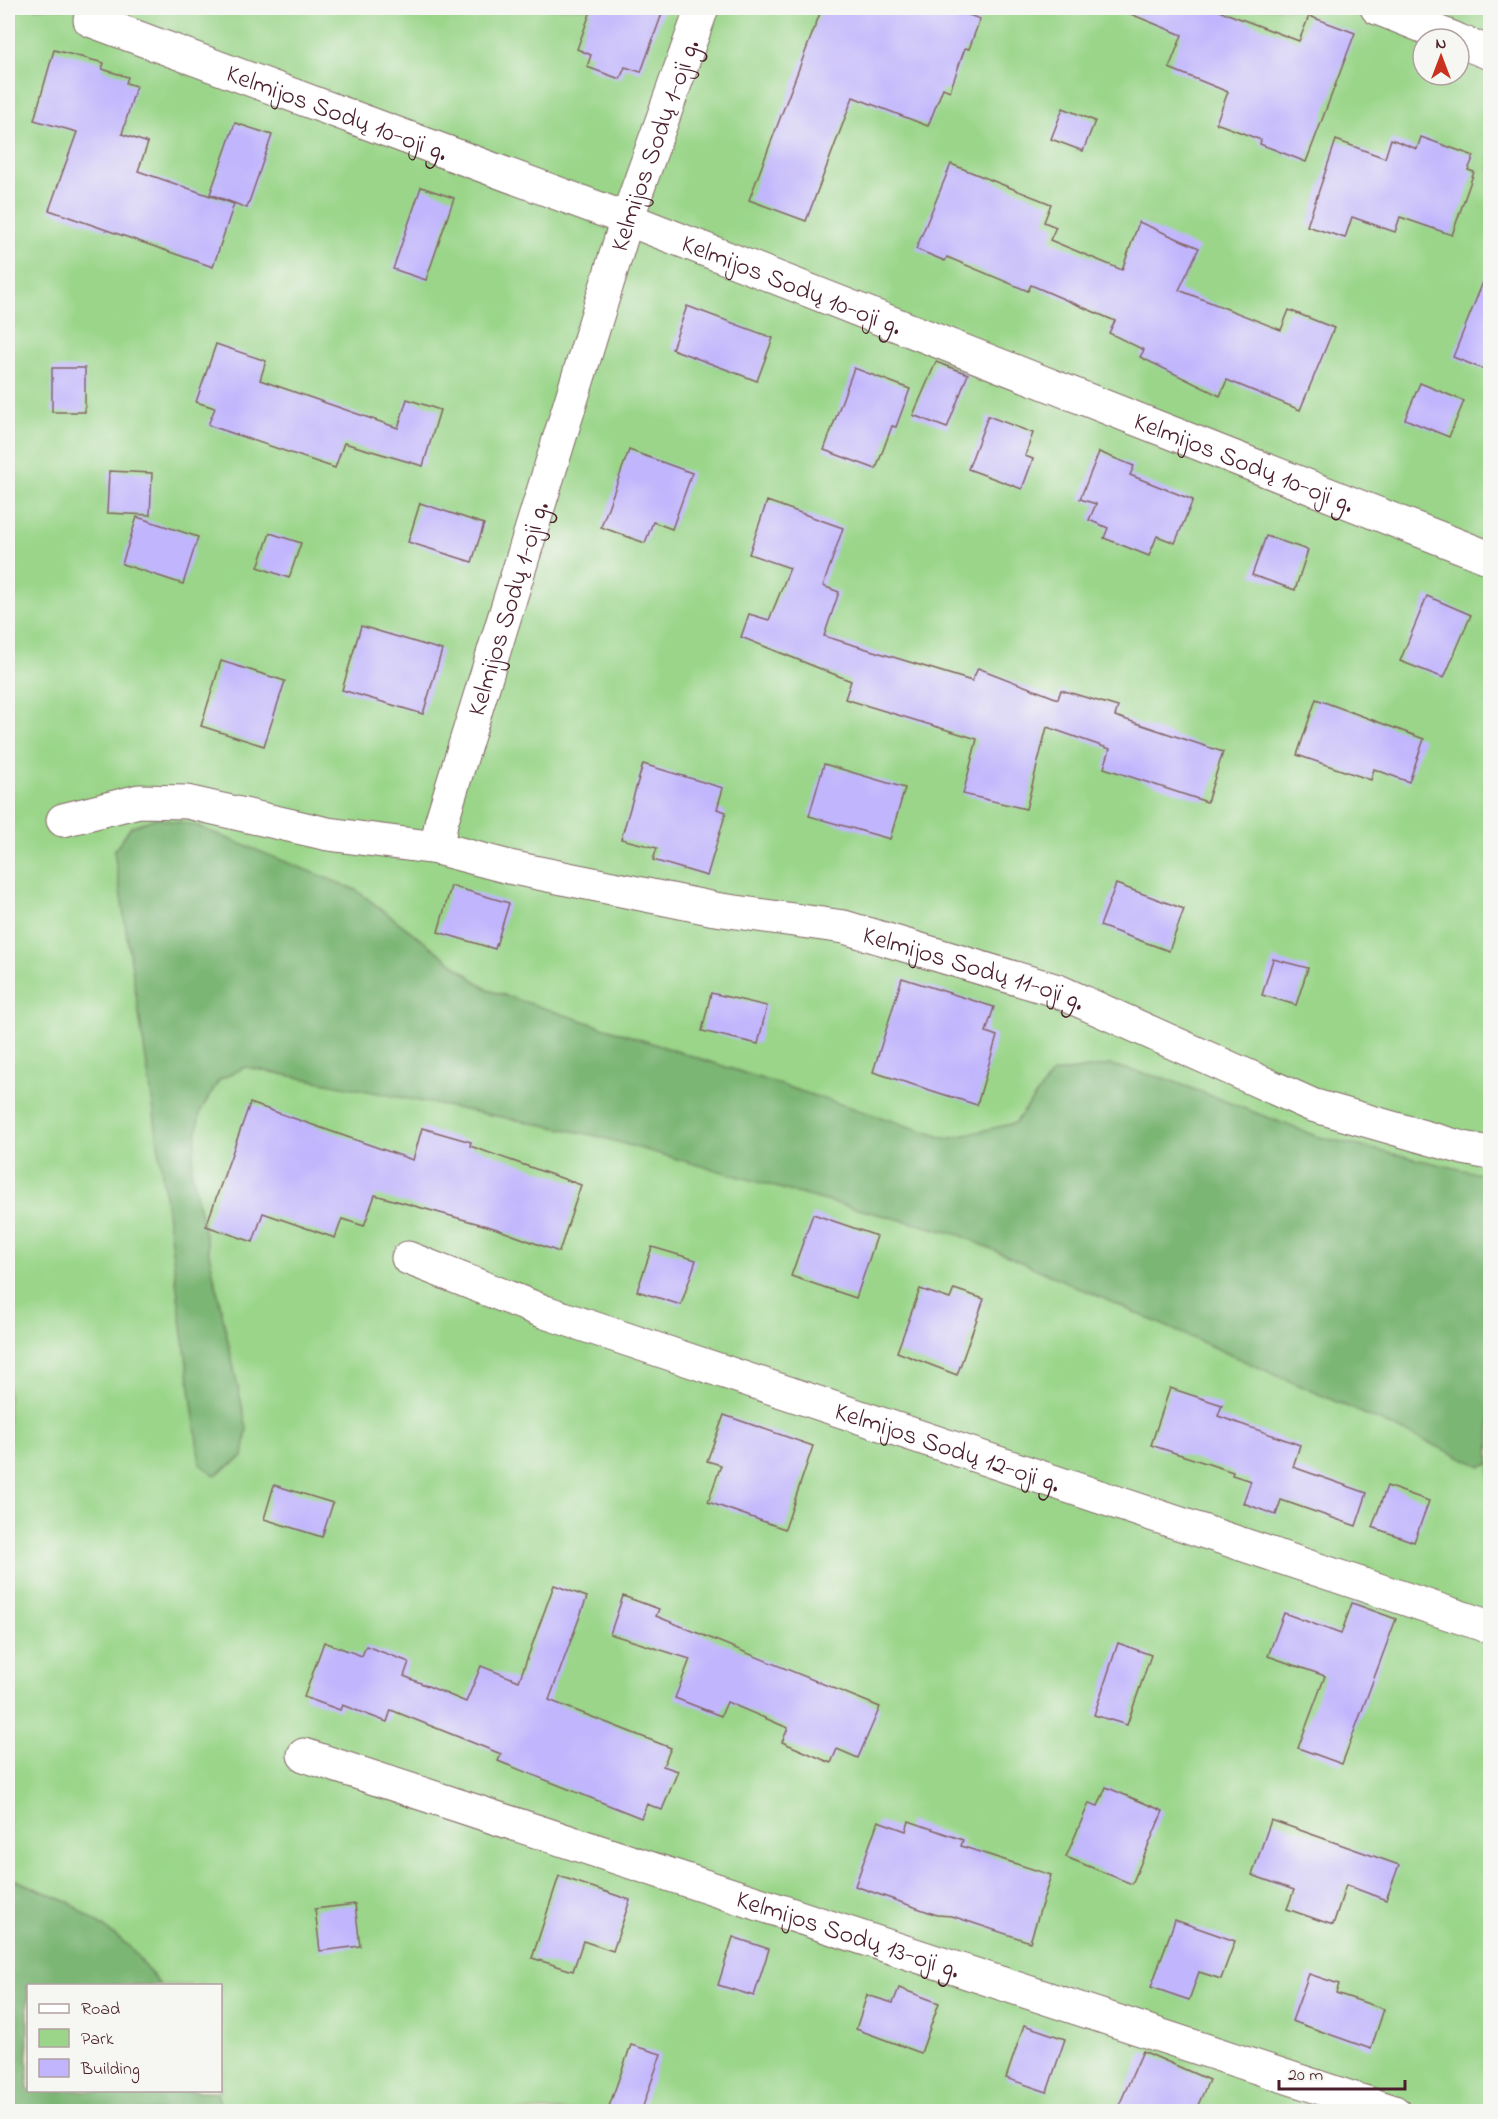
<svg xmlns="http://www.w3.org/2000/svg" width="1498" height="2119" font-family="'Indie Flower',sans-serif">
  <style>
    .green { fill: #9ad589; stroke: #727a5a; stroke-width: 1.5; fill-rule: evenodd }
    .forest { fill: #7bb675; stroke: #626a50; stroke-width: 1.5 }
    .building { fill: #c1b5fd }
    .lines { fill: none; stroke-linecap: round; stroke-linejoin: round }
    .street-casing { stroke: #836564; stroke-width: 35 }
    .street { stroke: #fff; stroke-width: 33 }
    .labels { text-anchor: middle; stroke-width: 4.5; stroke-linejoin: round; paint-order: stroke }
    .street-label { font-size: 26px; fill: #4a1f2b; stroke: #f6f6f2 }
  </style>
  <rect width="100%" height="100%" fill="#f6f6f2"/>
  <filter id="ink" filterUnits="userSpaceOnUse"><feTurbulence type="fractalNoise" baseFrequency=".0167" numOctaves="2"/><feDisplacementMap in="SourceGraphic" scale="12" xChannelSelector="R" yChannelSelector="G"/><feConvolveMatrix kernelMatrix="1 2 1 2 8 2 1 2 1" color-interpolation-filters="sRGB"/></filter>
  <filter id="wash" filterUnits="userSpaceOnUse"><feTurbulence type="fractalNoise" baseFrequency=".008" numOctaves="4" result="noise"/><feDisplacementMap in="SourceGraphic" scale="24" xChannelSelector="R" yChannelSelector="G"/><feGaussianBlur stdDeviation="1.35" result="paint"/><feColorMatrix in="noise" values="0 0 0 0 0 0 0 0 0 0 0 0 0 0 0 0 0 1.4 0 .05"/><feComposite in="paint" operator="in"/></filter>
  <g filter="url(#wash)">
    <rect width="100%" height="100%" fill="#ece7cd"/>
    <path class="green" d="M8 8H1490V2111H221L217 2091 220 2090V1986L160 1985 129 1946 70 1903 8 1877ZM1423 39H1459V75H1423Z"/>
    <g class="forest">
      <polygon points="156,818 194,825 356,890 488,990 948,1139 1015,1123 1053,1073 1110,1065 1167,1079 1316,1136 1490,1176 1490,1464 1481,1466 960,1235 807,1196 593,1135 245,1067 219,1080 200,1112 191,1170 247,1429 243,1457 215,1475 200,1464 154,1112 114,851 131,827"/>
      <polygon points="8,1877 70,1903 129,1946 160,1985 28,1986 28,2090 217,2091 221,2111 8,2111"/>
    </g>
    <g id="blocks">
      <g class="building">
        <polygon points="592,8 664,8 641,72 625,67 620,79 587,67 591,55 577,49"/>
        <polygon points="822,8 949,8 980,19 969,49 965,48 950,91 943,88 928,126 853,97 806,221 749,200"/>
        <polygon points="1116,8 1212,8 1299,41 1309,16 1355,33 1306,162 1260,144 1261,140 1216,123 1228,92 1169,68 1182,35"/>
        <polygon points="54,50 104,63 102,69 128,77 126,83 136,86 122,134 148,143 138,171 234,204 213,267 49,210 77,132 34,120"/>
        <polygon points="1063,108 1095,121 1083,151 1051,139"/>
        <polygon points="235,123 272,135 247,208 210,194"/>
        <polygon points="1421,137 1474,156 1468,170 1474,172 1452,235 1400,217 1395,232 1352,217 1345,238 1307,226 1336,140 1385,158 1391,139 1417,149"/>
        <polygon points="951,164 1051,204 1044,222 1056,227 1050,240 1122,270 1139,222 1199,248 1179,290 1281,330 1289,310 1334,328 1300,410 1227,380 1220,396 1140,357 1144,350 1109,333 1115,321 1031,285 1028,291 947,257 945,261 916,249"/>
        <polygon points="421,187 454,198 426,280 393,269"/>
        <polygon points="1489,267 1491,350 1483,369 1453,357"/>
        <polygon points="687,306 773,338 757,381 672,349"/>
        <polygon points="216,344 266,361 260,380 398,428 407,399 440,410 423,466 344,443 335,468 208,425 215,408 196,402"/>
        <polygon points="936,362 968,374 947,428 913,415"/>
        <rect x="52" y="368" width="33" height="44"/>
        <polygon points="854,368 910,389 896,427 892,426 876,469 824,450"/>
        <polygon points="1420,383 1464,401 1449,437 1405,419"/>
        <polygon points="988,416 1033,433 1025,456 1033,459 1022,489 968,469"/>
        <polygon points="629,450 692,473 672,529 653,522 645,543 601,527"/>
        <polygon points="1099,452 1134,466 1130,475 1193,500 1175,543 1157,536 1149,556 1104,538 1108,528 1089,520 1096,504 1080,499"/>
        <polygon points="109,471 152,473 150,515 107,513"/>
        <polygon points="767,501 843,528 823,586 839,592 824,636 972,681 978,668 1058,699 1061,690 1118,707 1115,716 1223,752 1207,802 1104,768 1110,749 1047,727 1026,809 963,794 977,739 845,699 851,681 741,637 749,614 769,620 790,568 749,554"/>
        <polygon points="420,503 484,524 472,562 408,542"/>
        <polygon points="137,517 198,537 183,584 122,564"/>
        <polygon points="270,533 301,543 289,578 258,567"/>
        <polygon points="1266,536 1308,550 1295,590 1252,575"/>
        <polygon points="1427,596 1471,615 1444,678 1400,661"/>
        <polygon points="361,626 442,650 423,714 342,690"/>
        <polygon points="221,661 285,681 264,746 201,726"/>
        <polygon points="1316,699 1424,739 1409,782 1374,769 1371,780 1297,755"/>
        <polygon points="643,764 723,788 717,809 726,812 707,876 653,860 657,848 621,839"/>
        <polygon points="824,764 905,788 890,839 809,816"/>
        <polygon points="1116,884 1184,909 1169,951 1100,926"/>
        <polygon points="451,886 509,903 495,949 438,932"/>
        <polygon points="1273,959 1308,968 1296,1005 1262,995"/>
        <polygon points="902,978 994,1007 986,1032 997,1036 977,1105 873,1072"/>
        <polygon points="711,993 767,1006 758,1044 702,1031"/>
        <polygon points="250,1103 413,1160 422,1128 471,1142 470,1146 581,1185 559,1252 494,1228 375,1195 364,1226 342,1219 335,1238 263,1213 253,1242 206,1226"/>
        <polygon points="813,1214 877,1236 856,1298 791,1276"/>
        <polygon points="652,1247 696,1260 681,1305 637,1291"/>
        <polygon points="920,1289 950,1299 954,1289 984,1299 957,1375 897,1352"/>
        <polygon points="1170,1388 1222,1405 1218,1416 1300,1445 1293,1467 1367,1493 1356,1526 1281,1500 1276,1515 1243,1503 1251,1481 1232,1475 1233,1472 1151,1445"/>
        <polygon points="724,1415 813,1446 785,1529 708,1502 721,1465 707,1461"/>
        <polygon points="274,1485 333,1503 322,1537 264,1519"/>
        <polygon points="1387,1486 1429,1501 1414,1542 1372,1527"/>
        <polygon points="554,1585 587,1597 549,1700 671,1748 663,1766 678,1771 662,1810 647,1804 641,1818 498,1761 501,1754 391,1710 387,1722 342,1705 340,1710 304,1697 324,1642 362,1656 366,1646 409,1662 404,1676 466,1702 481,1666 519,1681"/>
        <polygon points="623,1596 659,1609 656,1616 880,1707 858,1758 837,1749 831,1763 782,1742 788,1728 727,1702 721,1716 675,1698 690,1659 610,1634"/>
        <polygon points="1352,1603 1396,1619 1342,1764 1298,1748 1325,1676 1268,1656 1284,1613 1341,1634"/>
        <polygon points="1118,1643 1151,1655 1127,1725 1094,1715"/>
        <polygon points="1106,1787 1163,1811 1132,1884 1066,1857 1089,1803 1098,1806"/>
        <polygon points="1271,1820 1399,1865 1386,1900 1346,1885 1333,1925 1287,1909 1294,1890 1252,1875"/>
        <polygon points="878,1821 906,1831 909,1821 963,1840 961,1846 1051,1875 1030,1942 952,1916 937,1915 855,1886"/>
        <polygon points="559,1876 630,1900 613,1951 583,1941 573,1971 532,1958"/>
        <polygon points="355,1904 360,1946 320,1951 315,1909"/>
        <polygon points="1175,1920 1235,1941 1221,1979 1199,1972 1189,2000 1151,1987"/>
        <polygon points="733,1937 769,1949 754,1996 718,1985"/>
        <polygon points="1309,1974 1339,1984 1336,1993 1384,2009 1371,2049 1292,2021"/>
        <polygon points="899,1988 939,2003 921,2053 856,2029 867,1995 893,2003"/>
        <polygon points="1024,2025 1065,2039 1047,2092 1006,2078"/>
        <polygon points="631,2045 661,2054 641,2112 607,2112"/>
        <polygon points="1143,2051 1209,2080 1195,2112 1116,2112"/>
      </g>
    </g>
  </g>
  <g filter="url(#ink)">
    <use href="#blocks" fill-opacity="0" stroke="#836564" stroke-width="1.5"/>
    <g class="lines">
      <g class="street-casing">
        <g id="street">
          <polyline points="1377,8 1455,39"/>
          <path id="s1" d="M90 20 627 219 1490 558"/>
          <polyline points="1459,41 1490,53"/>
          <path id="s2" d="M63 820 139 801 187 802 328 834 437 848 509 867 715 909 844 927 1058 991 1312 1105 1463 1148 1490 1153"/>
          <path id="s3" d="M437 848 441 823 627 219 702 8"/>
          <path id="s4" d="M408 1258 545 1312 1490 1627"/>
          <path id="s5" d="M304 1755 1394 2112"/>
        </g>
      </g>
      <use href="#street" class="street"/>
    </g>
  </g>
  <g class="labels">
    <g class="street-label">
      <text dy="9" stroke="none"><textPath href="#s1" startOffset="264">Kelmijos Sodų 10-oji g.</textPath></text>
      <text dy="9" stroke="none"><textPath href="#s3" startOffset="736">Kelmijos Sodų 1-oji g.</textPath></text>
      <text dy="9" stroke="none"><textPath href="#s1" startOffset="750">Kelmijos Sodų 10-oji g.</textPath></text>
      <text dy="9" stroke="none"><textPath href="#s1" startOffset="1236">Kelmijos Sodų 10-oji g.</textPath></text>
      <text dy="9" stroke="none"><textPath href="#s3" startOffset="250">Kelmijos Sodų 1-oji g.</textPath></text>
      <text dy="9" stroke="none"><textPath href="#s2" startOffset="932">Kelmijos Sodų 11-oji g.</textPath></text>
      <text dy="9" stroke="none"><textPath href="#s4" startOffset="572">Kelmijos Sodų 12-oji g.</textPath></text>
      <text dy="9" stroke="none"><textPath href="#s5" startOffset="573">Kelmijos Sodų 13-oji g.</textPath></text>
    </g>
  </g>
  <rect width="1498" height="2119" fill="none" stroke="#f6f6f2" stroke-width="30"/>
  <rect x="27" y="1984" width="195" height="108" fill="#f6f6f2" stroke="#b1a0a2" stroke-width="1.5"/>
  <rect x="39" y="2004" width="30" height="9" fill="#ffffff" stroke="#b1a0a2" stroke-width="1.5"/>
  <text x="81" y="2014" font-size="18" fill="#4a1f2b">Road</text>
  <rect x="39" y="2029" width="30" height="18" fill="#9ad589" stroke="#b1a0a2" stroke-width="1.5"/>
  <text x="81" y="2044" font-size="18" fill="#4a1f2b">Park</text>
  <rect x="39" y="2059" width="30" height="18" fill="#c1b5fd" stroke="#b1a0a2" stroke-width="1.5"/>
  <text x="81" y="2074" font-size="18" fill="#4a1f2b">Building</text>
  <g transform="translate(1441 57)"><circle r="28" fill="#f6f6f2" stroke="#b1a0a2" stroke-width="1.5"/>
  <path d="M0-4.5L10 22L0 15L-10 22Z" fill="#c8321e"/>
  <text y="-9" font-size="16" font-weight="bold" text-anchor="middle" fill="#4a1f2b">N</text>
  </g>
  <path d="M1279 2080v9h126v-9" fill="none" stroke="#4a1f2b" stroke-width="3"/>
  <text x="1288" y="2080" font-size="18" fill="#4a1f2b" stroke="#f6f6f2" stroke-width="4.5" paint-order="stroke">20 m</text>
</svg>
